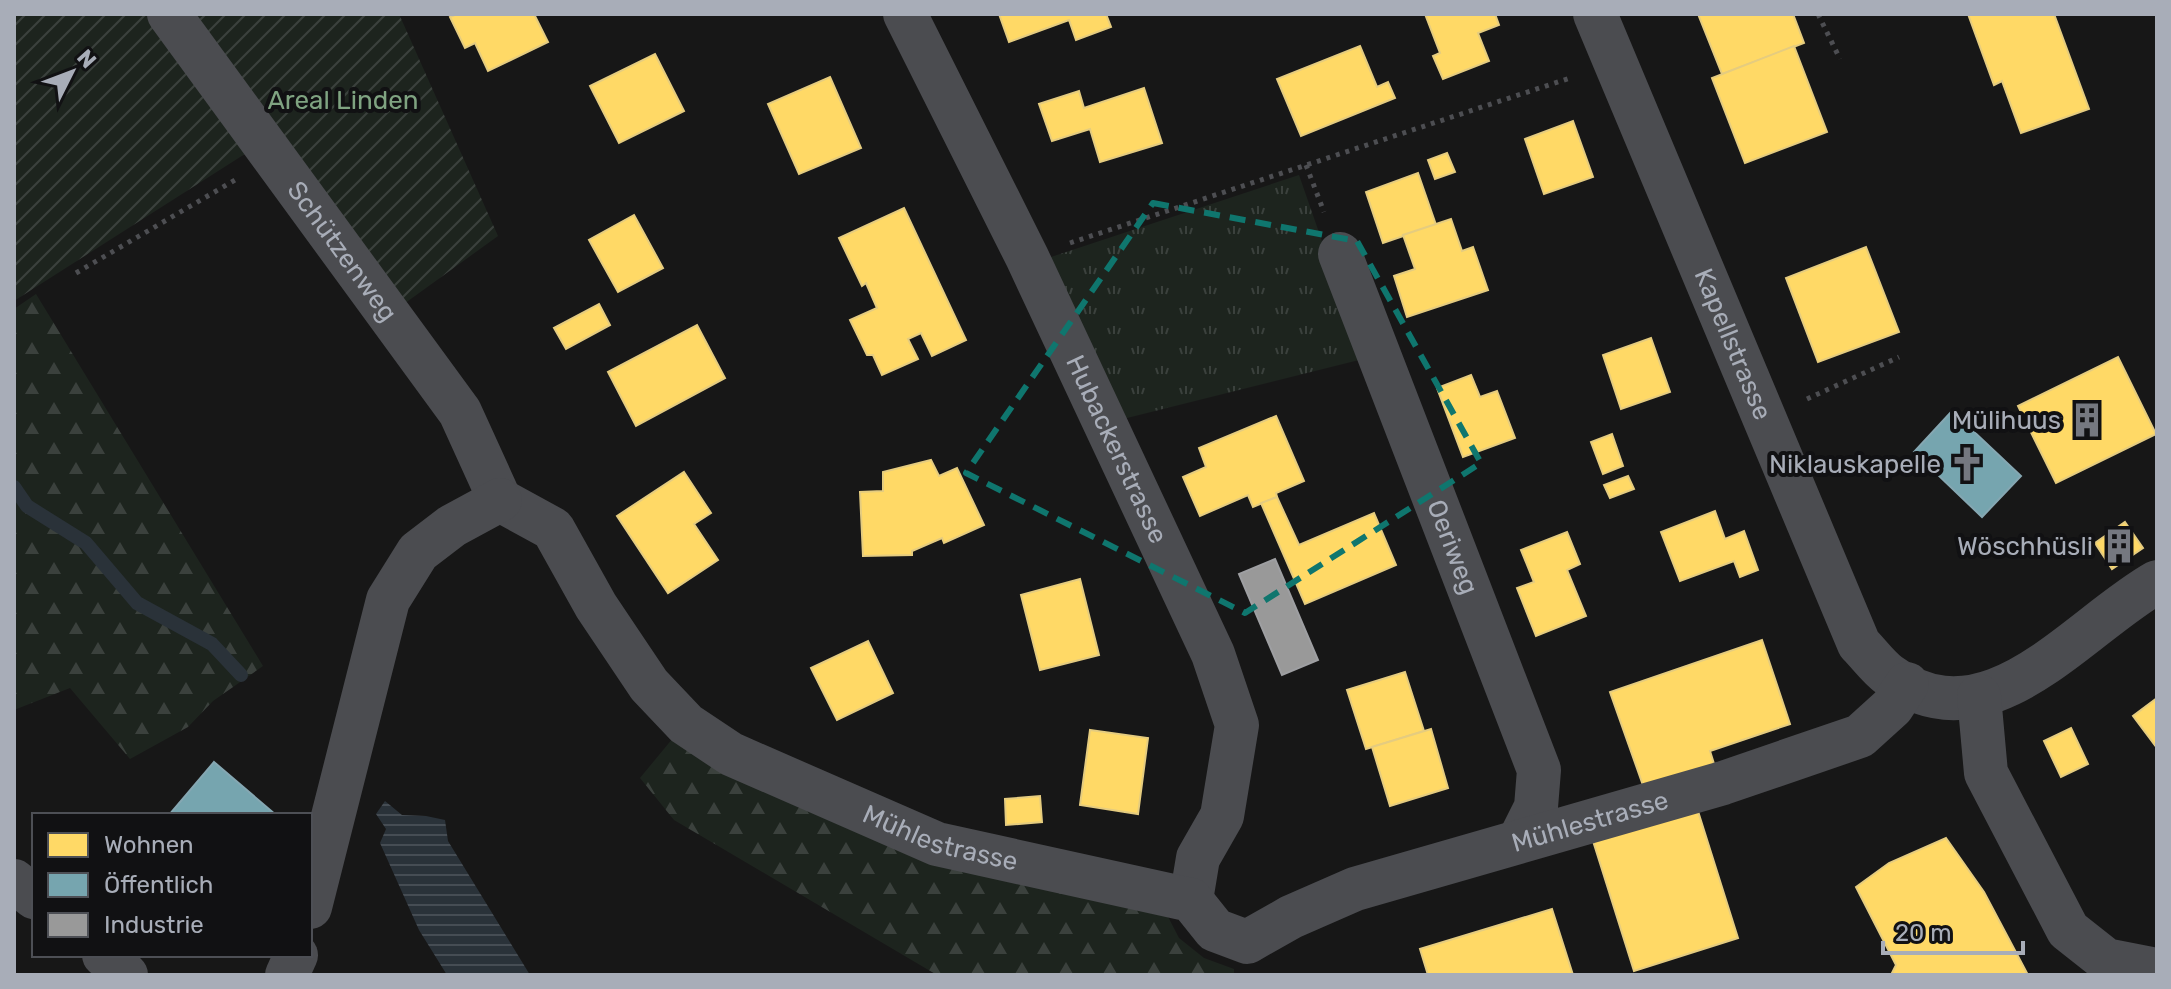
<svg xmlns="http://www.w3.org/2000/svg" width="2171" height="989" font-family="Rubik,sans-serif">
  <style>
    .grass { fill: url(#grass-tufts) }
    .forest { fill: url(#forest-firs) }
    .garden { fill: url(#garden-furrows) }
    .water { fill: url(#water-rules) }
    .homes { fill: #ffd966; stroke: #e5cc7f; stroke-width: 2 }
    .public { fill: #76a5af; stroke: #85a7b2; stroke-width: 2 }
    .industry { fill: #999; stroke: #9e9fa2; stroke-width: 2 }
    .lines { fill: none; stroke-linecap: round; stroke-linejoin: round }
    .stream { stroke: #2a3239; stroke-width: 14 }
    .path { stroke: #4d4e52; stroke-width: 5; stroke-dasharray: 4 6; stroke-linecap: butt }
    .minor { stroke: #4b4c50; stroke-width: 44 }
    .marked { fill: none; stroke: #0f766e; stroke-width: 6; stroke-dasharray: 16 10; stroke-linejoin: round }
    .labels { text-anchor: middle; stroke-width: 8; stroke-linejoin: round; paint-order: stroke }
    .park-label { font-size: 26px; fill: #7fa381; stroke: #111113 }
    .street-label { font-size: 26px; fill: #a8adb8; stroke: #111113 }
    .poi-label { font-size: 26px; fill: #a8adb8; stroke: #111113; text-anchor: end }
  </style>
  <defs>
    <pattern id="grass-tufts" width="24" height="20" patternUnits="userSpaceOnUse" patternTransform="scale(2)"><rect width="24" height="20" fill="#1d241e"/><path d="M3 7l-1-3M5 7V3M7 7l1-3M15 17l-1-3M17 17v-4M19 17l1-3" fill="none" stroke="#3b413d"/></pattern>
    <pattern id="forest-firs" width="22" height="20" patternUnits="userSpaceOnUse" patternTransform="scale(2)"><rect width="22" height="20" fill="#1d241e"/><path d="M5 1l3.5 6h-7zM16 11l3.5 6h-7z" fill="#3b413d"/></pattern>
    <pattern id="garden-furrows" width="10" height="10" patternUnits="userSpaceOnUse" patternTransform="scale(2)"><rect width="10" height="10" fill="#1d241e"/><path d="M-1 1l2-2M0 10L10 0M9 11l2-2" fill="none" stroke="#3b413d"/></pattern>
    <pattern id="water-rules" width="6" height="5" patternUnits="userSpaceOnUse" patternTransform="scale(2)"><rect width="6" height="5" fill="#2a3239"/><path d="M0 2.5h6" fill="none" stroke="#464d54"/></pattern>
  </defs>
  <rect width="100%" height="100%" fill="#171717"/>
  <polygon class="grass" points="1299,175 1363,359 1123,419 1045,259"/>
  <g class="forest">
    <polygon points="36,294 263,666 213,701 188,727 130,759 70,688 14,710 14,309"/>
    <polygon points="678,732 1164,909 1179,938 1204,958 1234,969 1234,975 937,975 674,820 640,778"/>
  </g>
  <g class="garden">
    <polygon points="14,14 145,14 248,152 14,301"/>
    <polygon points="175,14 399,14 498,236 390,314"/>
  </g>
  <polygon class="water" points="385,801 402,815 426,816 445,820 448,841 530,975 447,975 419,930 380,843 386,829 376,814"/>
  <g class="homes">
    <polygon points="457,14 534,14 548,42 488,71 475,43 465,48 450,17"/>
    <polygon points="999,14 1106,14 1111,27 1076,40 1069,20 1009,42"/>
    <polygon points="1425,14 1495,14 1499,25 1478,33 1489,61 1443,79 1433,56 1440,53"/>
    <polygon points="1698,14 1793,14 1804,43 1722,74"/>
    <polygon points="1968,14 2054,14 2089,109 2021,133 2002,81 1994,85"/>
    <polygon points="1360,46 1377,87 1388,82 1395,98 1301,136 1277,79"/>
    <polygon points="1794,46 1827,132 1745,163 1712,78"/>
    <polygon points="655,54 684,111 619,143 590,86"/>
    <polygon points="830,77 861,148 799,174 768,104"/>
    <polygon points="1144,88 1162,143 1100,162 1090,129 1052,141 1039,104 1079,91 1084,108"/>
    <polygon points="1573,121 1593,177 1544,194 1525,139"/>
    <polygon points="1447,153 1455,172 1435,179 1428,160"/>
    <polygon points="1418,173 1436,225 1383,243 1366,192"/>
    <polygon points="904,208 966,340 932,356 921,333 908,339 918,359 882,375 873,355 867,355 850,320 877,308 866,283 862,286 839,238"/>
    <polygon points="634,215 663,268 618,292 589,240"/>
    <polygon points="1451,219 1462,251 1473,247 1488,290 1407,317 1394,276 1415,269 1403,235"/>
    <polygon points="1866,247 1899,332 1818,362 1786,278"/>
    <polygon points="599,304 610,325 566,349 554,328"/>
    <polygon points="697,325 725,378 636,426 608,372"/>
    <polygon points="1651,338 1670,392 1621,409 1603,355"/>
    <polygon points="2118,357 2156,434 2056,483 2018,406"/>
    <polygon points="1471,375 1480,397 1497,391 1515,438 1463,457 1437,388"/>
    <polygon points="1276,416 1304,481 1276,493 1277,497 1253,507 1248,495 1200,516 1183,477 1206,467 1199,448"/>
    <polygon points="1612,434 1623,466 1603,474 1591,442"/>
    <polygon points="931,460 939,476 957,468 984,525 944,543 942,538 912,551 912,555 863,556 860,492 883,491 883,472"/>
    <polygon points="684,472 711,513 694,524 718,560 668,593 617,516"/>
    <polygon points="1628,476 1634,489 1610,498 1604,485"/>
    <polygon points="1277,497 1299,545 1374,513 1396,565 1305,604 1261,503"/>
    <polygon points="1715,511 1725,539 1744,531 1758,570 1740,577 1734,561 1680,581 1661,532"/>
    <polygon points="2125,522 2143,548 2112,569 2095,543"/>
    <polygon points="1567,532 1580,564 1567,570 1586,616 1536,636 1517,588 1534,582 1521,550"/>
    <polygon points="1080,579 1099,655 1040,670 1021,595"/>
    <polygon points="1762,640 1790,724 1710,751 1715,767 1645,791 1610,692"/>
    <polygon points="868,641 893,693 837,720 811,668"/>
    <polygon points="1405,672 1424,731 1366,749 1347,690"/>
    <polygon points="2157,698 2157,748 2133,716"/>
    <polygon points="2071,728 2088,764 2061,777 2044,741"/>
    <polygon points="1431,729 1448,788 1390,806 1372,747"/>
    <polygon points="1090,730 1148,738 1138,814 1080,805"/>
    <polygon points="1040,796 1042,822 1006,825 1005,799"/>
    <polygon points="1697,808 1738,938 1634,971 1593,841"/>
    <polygon points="1946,838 1984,892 2028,975 1891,975 1896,965 1856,887 1889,863"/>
    <polygon points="1552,909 1573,975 1428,975 1420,949"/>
  </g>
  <g class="public">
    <polygon points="1952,411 2021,476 1982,517 1914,452"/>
    <polygon points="214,762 276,815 169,815"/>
  </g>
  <polygon class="industry" points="1275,559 1318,660 1282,675 1239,574"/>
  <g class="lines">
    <polyline class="stream" points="14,487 27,506 86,543 137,603 212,644 241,675"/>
    <g class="path">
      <polyline points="1818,14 1840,59"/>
      <polyline points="1306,165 1324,212"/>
      <polyline points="1070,243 1573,77"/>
      <polyline points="76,273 235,180"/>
      <polyline points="1807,399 1899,357"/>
    </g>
    <g class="minor">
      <path id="s1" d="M169 14 460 412 500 500"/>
      <path id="s2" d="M905 14 1027 257 1213 654 1237 725 1222 816 1198 858 1191 900"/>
      <path id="s3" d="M1595 14 1859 644C1869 654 1878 667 1889 675 1988 749 2078 626 2157 582"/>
      <path id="s4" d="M1340 254 1539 770 1536 807 1519 841"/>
      <path id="s5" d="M500 500 553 529 596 606 649 685 686 724 731 754 937 844 1191 900 1215 930 1247 942 1291 917 1355 889 1723 783 1860 736 1892 707 1907 684"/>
      <polyline points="1979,696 1986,773 2068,930 2106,960 2157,970"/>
      <polyline points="14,881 34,897"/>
      <polyline points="310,907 388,600 418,552 452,526 500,500"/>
      <polyline points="104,955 126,975"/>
      <polyline points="287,975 296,955"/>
    </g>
  </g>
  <path class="marked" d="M1153 203 1357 241 1481 463 1245 613 966 473Z"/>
  <defs>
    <g id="building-bare" transform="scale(2.76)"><path d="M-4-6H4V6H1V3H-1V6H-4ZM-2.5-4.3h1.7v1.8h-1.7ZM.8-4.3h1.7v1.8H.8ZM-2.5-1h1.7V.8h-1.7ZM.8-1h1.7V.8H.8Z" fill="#757880" stroke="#111113" stroke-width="2.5" paint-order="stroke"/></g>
    <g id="church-bare" transform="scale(2.76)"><path d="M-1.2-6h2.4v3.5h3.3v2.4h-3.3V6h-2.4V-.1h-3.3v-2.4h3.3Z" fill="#757880" stroke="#111113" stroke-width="2.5" paint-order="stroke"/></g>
  </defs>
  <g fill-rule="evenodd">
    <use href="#building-bare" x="2087" y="420"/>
    <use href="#church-bare" x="1967" y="464"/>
    <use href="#building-bare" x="2119" y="546"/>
  </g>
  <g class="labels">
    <g class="park-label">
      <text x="343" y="109">Areal Linden</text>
    </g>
    <g class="street-label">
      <text dy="9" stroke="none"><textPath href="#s1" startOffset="294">Schützenweg</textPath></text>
      <text dy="9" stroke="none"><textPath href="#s3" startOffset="358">Kapellstrasse</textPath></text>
      <text dy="9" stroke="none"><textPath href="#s2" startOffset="484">Hubackerstrasse</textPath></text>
      <text dy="9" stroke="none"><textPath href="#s4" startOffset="314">Oeriweg</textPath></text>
      <text dy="9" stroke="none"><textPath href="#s5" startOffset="1274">Mühlestrasse</textPath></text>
      <text dy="9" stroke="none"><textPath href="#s5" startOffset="578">Mühlestrasse</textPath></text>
    </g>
    <g class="poi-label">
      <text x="2061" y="429">Mülihuus</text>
      <text x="1941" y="473">Niklauskapelle</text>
      <text x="2093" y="555">Wöschhüsli</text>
    </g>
  </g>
  <rect width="2171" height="989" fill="none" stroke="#a8adb8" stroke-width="32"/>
  <rect x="32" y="813" width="280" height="144" fill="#111113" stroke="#4d4f55" stroke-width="2"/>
  <rect x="48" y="833" width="40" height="24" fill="#ffd966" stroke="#4d4f55" stroke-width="2"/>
  <text x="104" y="853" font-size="24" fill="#a8adb8">Wohnen</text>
  <rect x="48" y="873" width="40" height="24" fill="#76a5af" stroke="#4d4f55" stroke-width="2"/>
  <text x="104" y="893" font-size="24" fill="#a8adb8">Öffentlich</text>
  <rect x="48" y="913" width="40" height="24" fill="#999999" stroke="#4d4f55" stroke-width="2"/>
  <text x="104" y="933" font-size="24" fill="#a8adb8">Industrie</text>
  <g transform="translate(72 72) rotate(48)" stroke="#111113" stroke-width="6" paint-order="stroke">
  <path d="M0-6L14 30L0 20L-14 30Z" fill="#a8adb8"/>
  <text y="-12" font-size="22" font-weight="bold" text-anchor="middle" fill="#a8adb8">N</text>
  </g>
  <path d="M1883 941v12h140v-12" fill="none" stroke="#a8adb8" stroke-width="4"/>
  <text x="1895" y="941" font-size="24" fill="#a8adb8" stroke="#111113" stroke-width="6" paint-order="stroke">20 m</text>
</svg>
